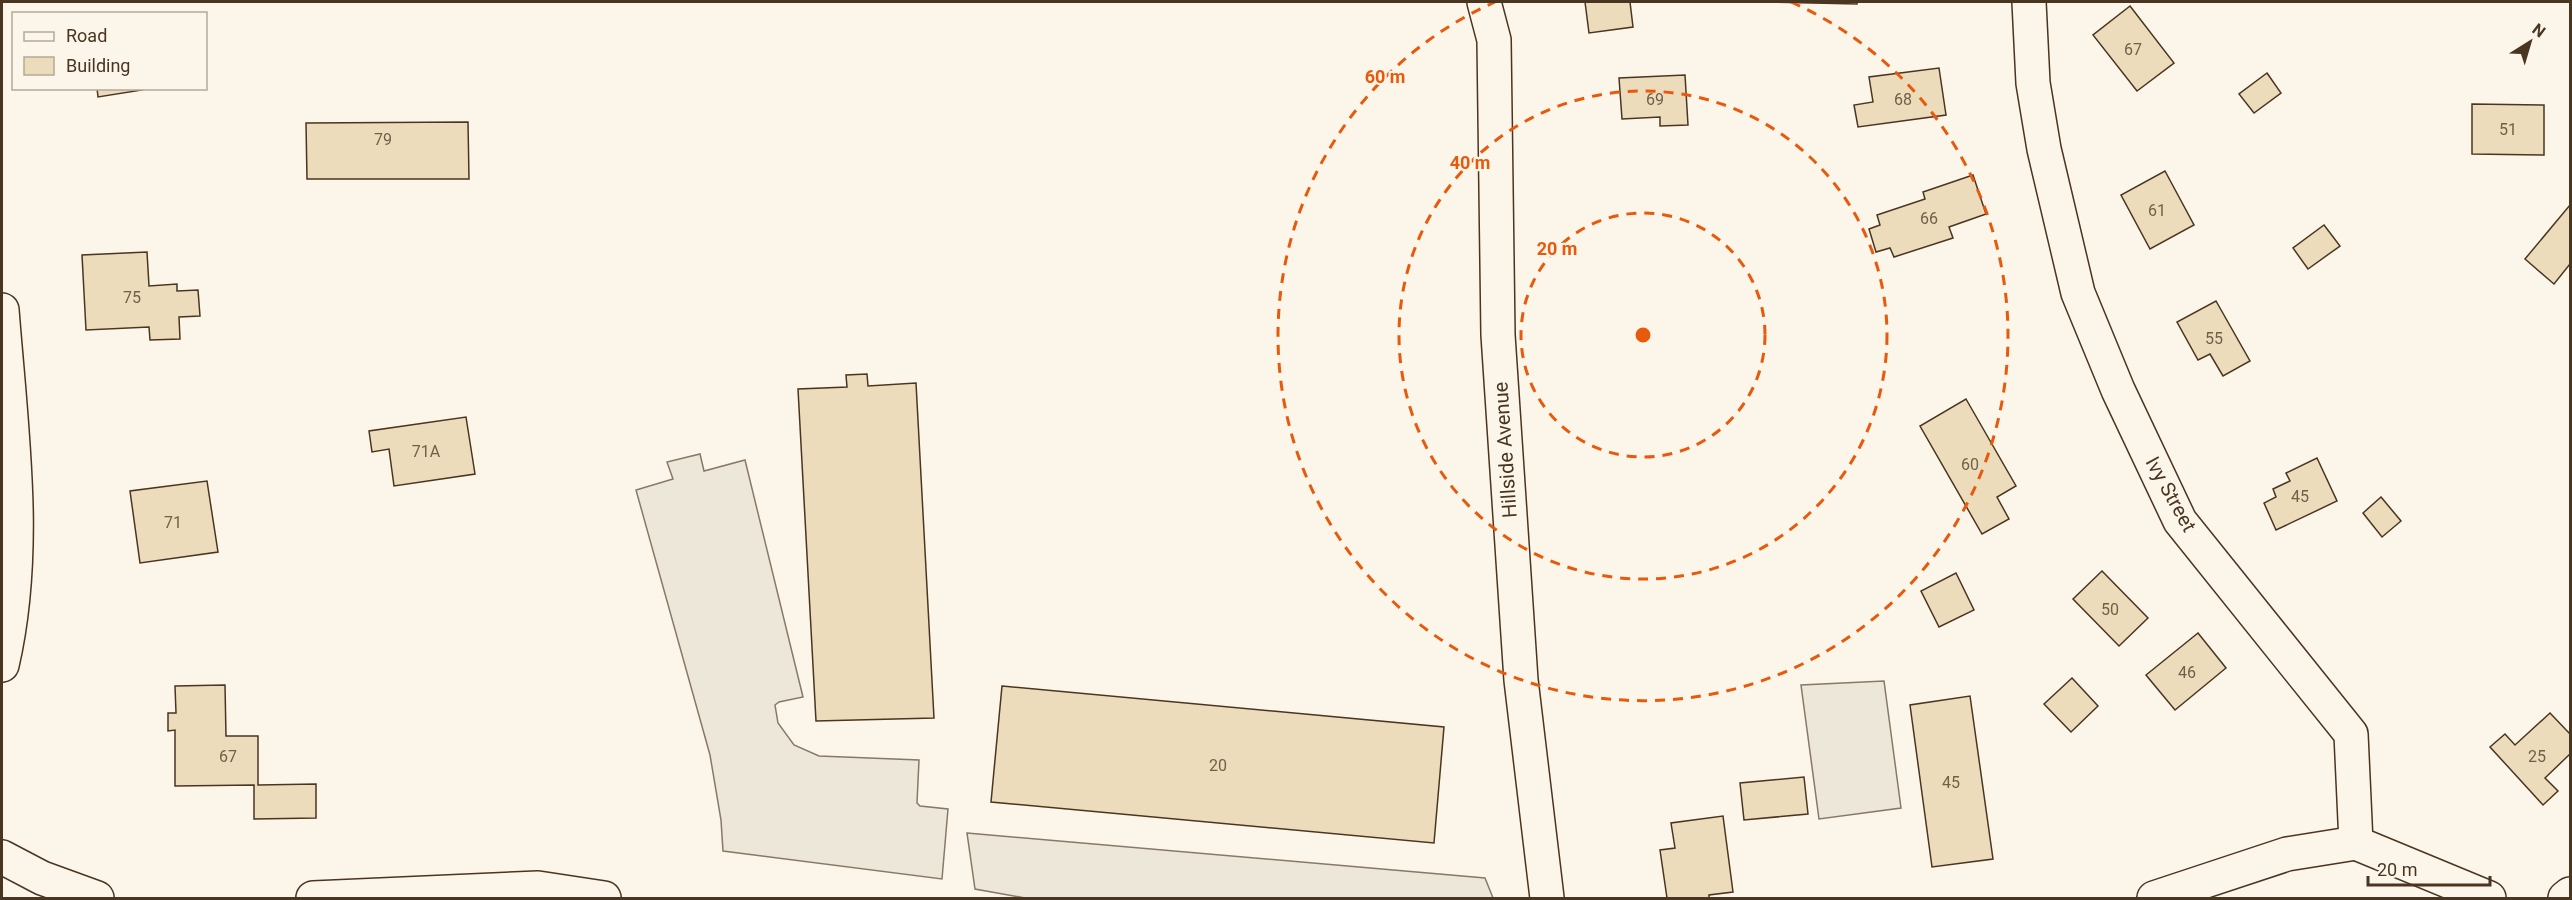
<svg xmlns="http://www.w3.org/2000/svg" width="2572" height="900" font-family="Roboto,sans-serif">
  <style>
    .parking { fill: #ede7d9; stroke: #887966; stroke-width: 1.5 }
    .building { fill: #ecdcbc; stroke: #4a3520; stroke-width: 1.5 }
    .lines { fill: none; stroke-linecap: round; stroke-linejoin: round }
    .minor-casing { stroke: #4a3520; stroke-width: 36 }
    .tertiary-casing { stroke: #4a3520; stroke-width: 36 }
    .minor { stroke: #fbf6e9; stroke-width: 33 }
    .tertiary { stroke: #fbf6e9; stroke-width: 33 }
    .ring { fill: none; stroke: #e8590c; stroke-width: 3; stroke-dasharray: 10 8 }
    .labels { text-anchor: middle; stroke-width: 4.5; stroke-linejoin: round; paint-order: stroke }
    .number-label { font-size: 16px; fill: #725f47 }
    .street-label { font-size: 20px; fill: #4a3520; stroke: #fbf6e9 }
    .centre { fill: #e8590c; stroke: #fbf6e9; stroke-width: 3 }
    .ring-label { font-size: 18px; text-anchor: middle; font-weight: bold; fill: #e8590c; stroke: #fbf6e9; stroke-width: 4.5; stroke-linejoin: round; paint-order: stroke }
  </style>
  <rect width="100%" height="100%" fill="#fbf6e9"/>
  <g class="parking">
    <polygon points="700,454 704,471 745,460 803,697 779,702 775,705 778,723 794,745 819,756 919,760 917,803 920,806 948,809 942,879 723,851 721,820 710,755 636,490 673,479 667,462"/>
    <polygon points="1884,681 1901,808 1819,819 1801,685"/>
    <polygon points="967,833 1485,878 1493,898 1025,898 975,889"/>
  </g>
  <g class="building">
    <polygon points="1585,2 1630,2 1633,27 1589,33"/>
    <polygon points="1765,2 1857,2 1857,4"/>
    <polygon points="2130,6 2174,63 2137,91 2093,35"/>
    <polygon points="1939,68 1946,115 1858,127 1854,105 1873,102 1869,77"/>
    <polygon points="2267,73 2281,93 2254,113 2239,94"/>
    <polygon points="1685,75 1688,125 1660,126 1660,117 1622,119 1619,78"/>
    <polygon points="97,88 141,88 142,90 98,97"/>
    <polygon points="2472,104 2544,105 2544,155 2472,154"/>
    <polygon points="468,122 469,179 307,179 306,123"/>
    <polygon points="2165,171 2194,225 2150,249 2121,195"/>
    <polygon points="1973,175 1986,214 1949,227 1953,238 1894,257 1890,248 1876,252 1869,229 1880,225 1877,215 1925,199 1923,192"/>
    <polygon points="2570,205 2570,264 2554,284 2525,259"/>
    <polygon points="2324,225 2340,246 2308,269 2293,248"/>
    <polygon points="147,252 149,286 177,284 177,291 198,290 200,316 179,317 180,339 150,340 149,327 86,330 82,255"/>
    <polygon points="2216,301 2250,361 2223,376 2210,354 2198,360 2177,322"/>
    <polygon points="867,374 868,386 916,383 934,718 816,721 798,389 847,387 846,375"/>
    <polygon points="1966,399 2016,486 1997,497 2009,519 1982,534 1920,426"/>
    <polygon points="466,417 475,474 394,486 389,449 372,452 369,431"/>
    <polygon points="2317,458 2337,501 2276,530 2264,503 2276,497 2273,489 2290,481 2286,473"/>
    <polygon points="207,481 218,552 140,563 130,491"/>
    <polygon points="2381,497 2401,521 2382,537 2363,513"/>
    <polygon points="2102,571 2148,618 2119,646 2073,599"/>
    <polygon points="1956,573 1974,610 1939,627 1921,591"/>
    <polygon points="2198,633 2226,668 2175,710 2146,675"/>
    <polygon points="2072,678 2098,706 2071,732 2044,704"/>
    <polygon points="225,685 226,736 258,736 258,785 316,784 316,818 254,819 254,785 175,786 175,730 168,731 168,713 176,713 175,686"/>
    <polygon points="1002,686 1444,727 1434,843 991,802"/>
    <polygon points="1970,696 1993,859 1932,867 1910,705"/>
    <polygon points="2550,713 2570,734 2570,754 2545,778 2558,791 2543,805 2490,747 2505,734 2515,745"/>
    <polygon points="1804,777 1808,814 1744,820 1740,783"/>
    <polygon points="1723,816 1733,892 1709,895 1709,898 1667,898 1660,850 1675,848 1671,823"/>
  </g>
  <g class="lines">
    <g class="minor-casing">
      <g id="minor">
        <polyline points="1484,2 1494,40 1498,335 1521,680 1547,898"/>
        <polyline points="2029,2 2033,83 2044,149 2078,293 2118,390 2180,521 2351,734 2356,843 2489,898"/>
        <polyline points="2,857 42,878 97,898"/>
        <polyline points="313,898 538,888 604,898"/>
        <polyline points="2154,898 2287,854 2356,843"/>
        <polyline points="2565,898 2570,894"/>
      </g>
    </g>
    <g class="tertiary-casing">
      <path id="tertiary" d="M2 310C11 427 29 549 2 665"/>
    </g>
    <use href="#minor" class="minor"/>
    <use href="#tertiary" class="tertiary"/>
  </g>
  <g class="ring">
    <circle cx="1643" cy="335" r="122"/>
    <circle cx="1643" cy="335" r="244"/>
    <path d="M1791 2A365 365 0 1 1 1495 2"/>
  </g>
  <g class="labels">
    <g class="number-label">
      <text x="2133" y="55">67</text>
      <text x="1655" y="105">69</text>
      <text x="1903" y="105">68</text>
      <text x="2508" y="135">51</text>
      <text x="383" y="145">79</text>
      <text x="2157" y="216">61</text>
      <text x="1929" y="224">66</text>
      <text x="132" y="303">75</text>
      <text x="2214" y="344">55</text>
      <text x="426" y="457">71A</text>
      <text x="1970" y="470">60</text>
      <text x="2300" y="502">45</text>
      <text x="173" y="528">71</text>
      <text x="2110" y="615">50</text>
      <text x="2187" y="678">46</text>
      <text x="228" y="762">67</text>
      <text x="2537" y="762">25</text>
      <text x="1218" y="771">20</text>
      <text x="1951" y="788">45</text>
    </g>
    <g class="street-label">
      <text transform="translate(1505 450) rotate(-94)" y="7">Hillside Avenue</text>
      <text transform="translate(2171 494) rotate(61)" y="7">Ivy Street</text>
    </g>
  </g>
  <circle cx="1643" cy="335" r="9" class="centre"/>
  <g class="ring-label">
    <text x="1385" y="83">60 m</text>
    <text x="1470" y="169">40 m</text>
    <text x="1557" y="255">20 m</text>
  </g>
  <rect width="2572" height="900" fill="none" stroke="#4a3520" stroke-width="6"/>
  <rect x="12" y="12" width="195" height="78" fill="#fbf6e9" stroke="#b4a999" stroke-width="1.5"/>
  <rect x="24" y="32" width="30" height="9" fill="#fbf6e9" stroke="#b4a999" stroke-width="1.5"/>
  <text x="66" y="42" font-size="18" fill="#4a3520">Road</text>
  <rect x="24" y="57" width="30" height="18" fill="#ecdcbc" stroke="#b4a999" stroke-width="1.5"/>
  <text x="66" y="72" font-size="18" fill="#4a3520">Building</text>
  <g transform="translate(2530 42) rotate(37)" stroke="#fbf6e9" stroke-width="4.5" paint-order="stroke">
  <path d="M0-4.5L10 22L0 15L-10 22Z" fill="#4a3520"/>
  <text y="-9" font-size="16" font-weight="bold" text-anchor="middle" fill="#4a3520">N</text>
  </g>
  <path d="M2368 876v9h122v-9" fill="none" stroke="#4a3520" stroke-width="3"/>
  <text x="2377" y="876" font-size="18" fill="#4a3520" stroke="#fbf6e9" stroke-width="4.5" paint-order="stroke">20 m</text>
</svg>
